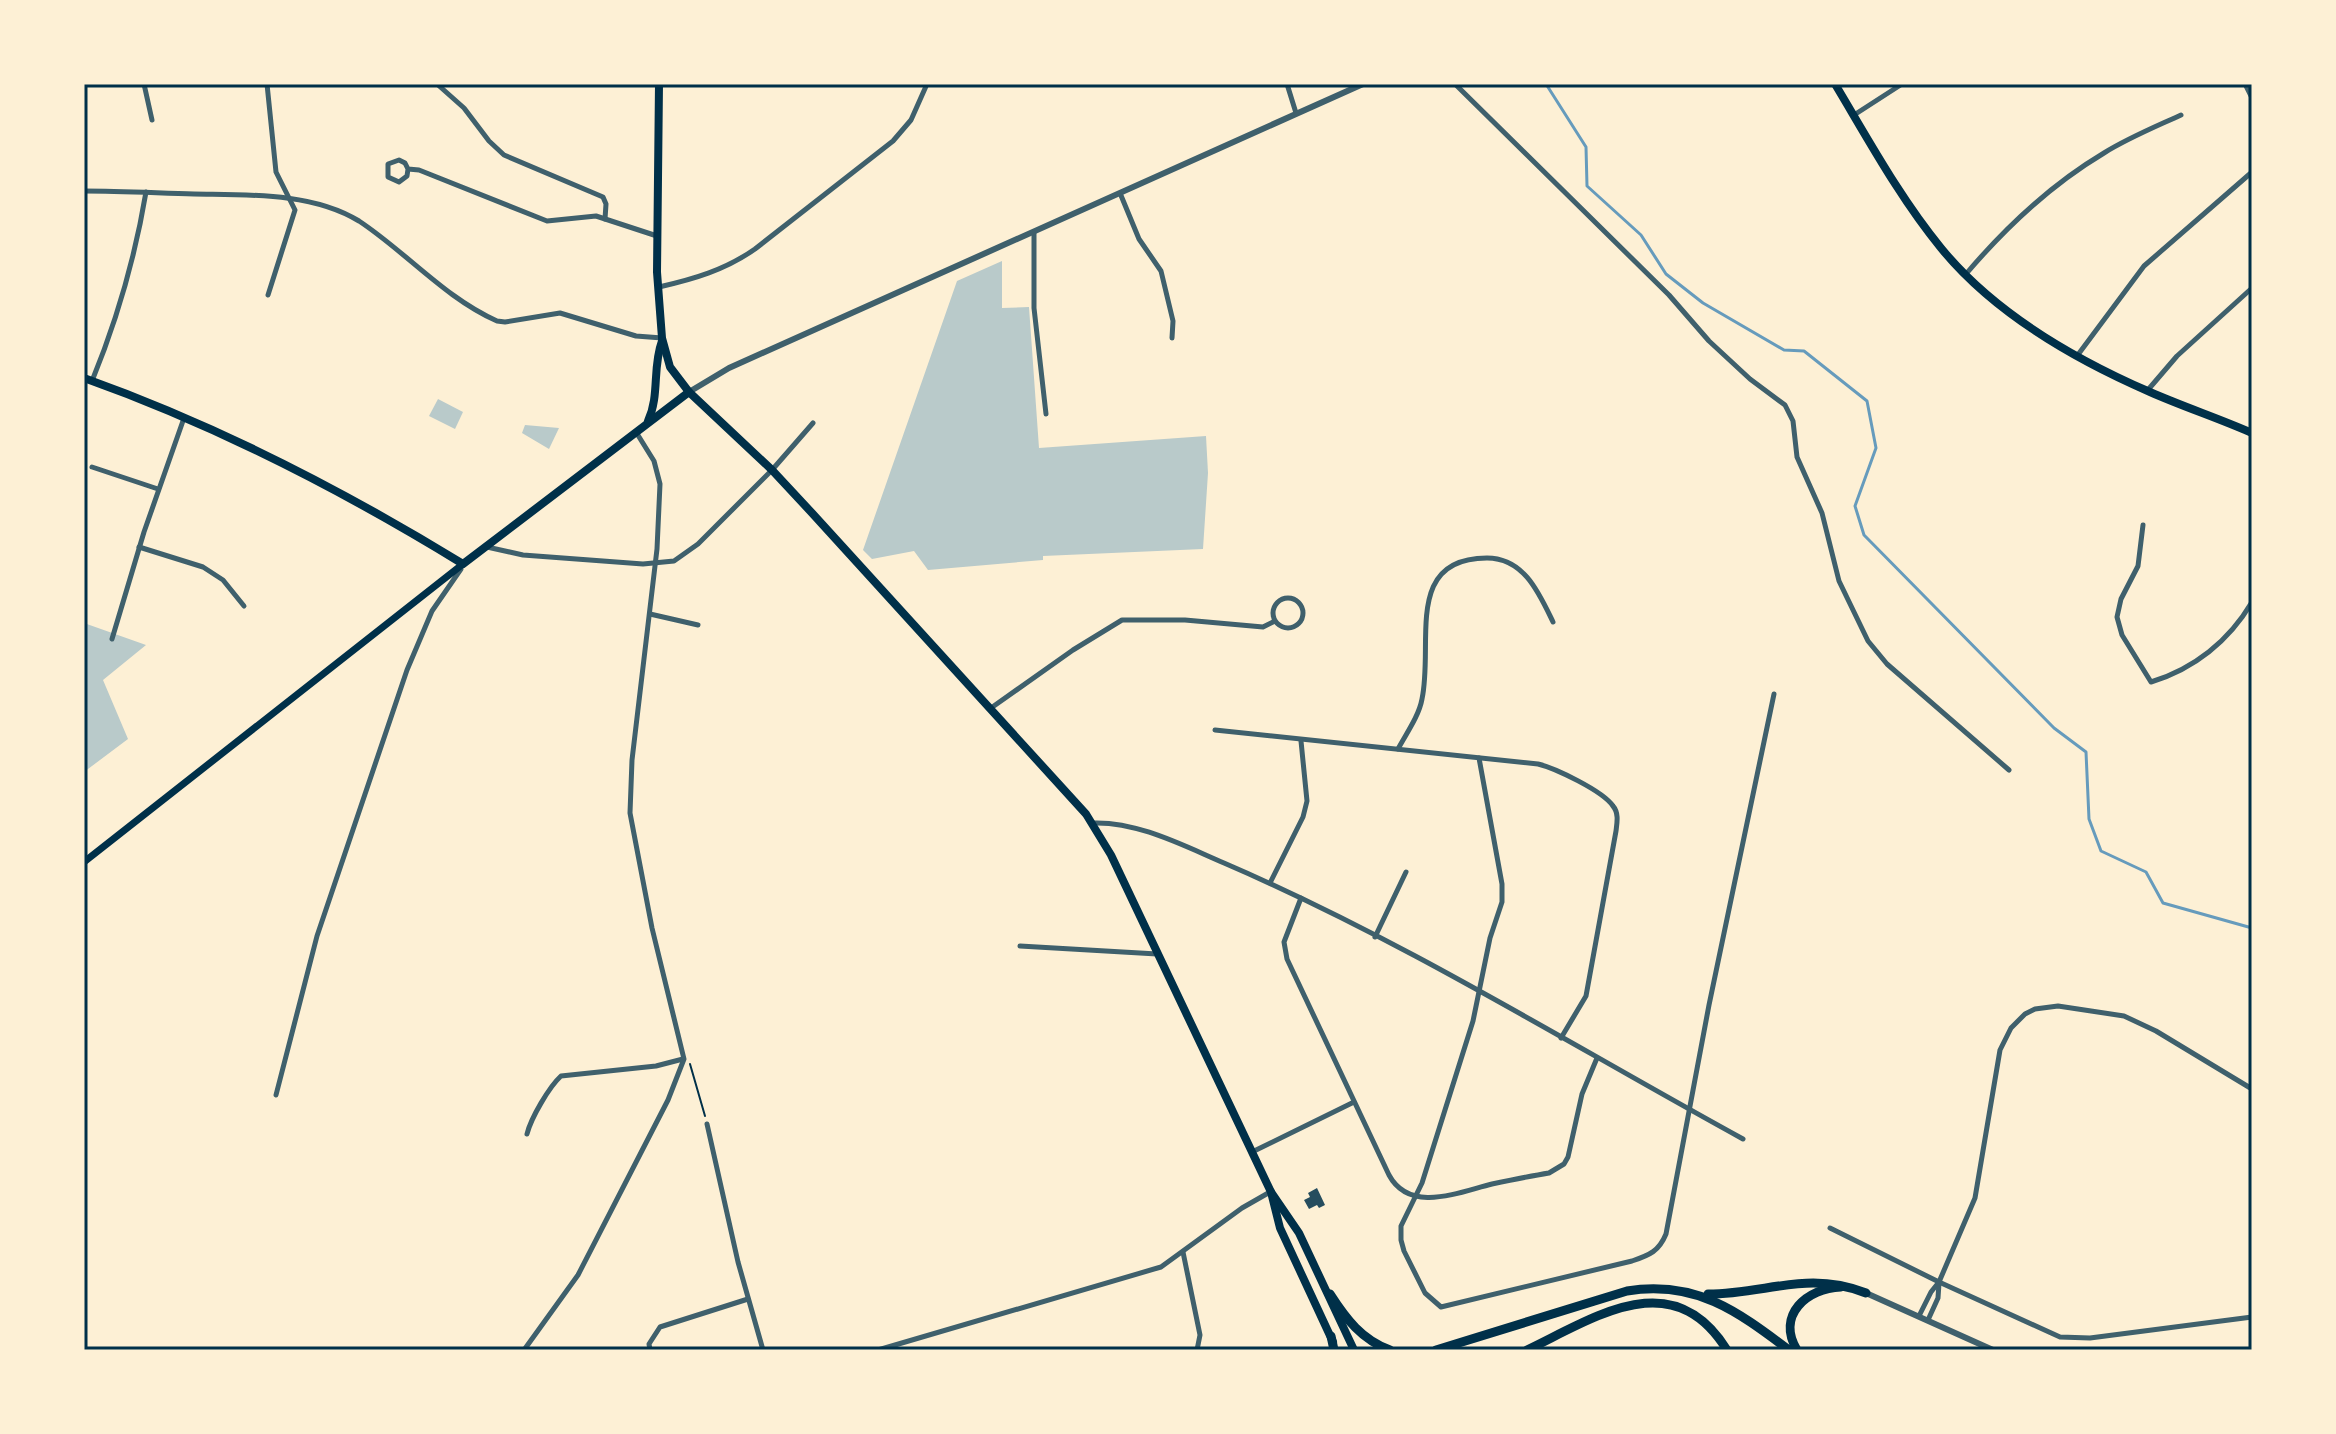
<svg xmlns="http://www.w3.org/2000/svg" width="2336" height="1434" font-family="'Sofia Sans Condensed',sans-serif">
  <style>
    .green { fill: #b9caca }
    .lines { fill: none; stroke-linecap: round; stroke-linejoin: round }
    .stream { stroke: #669bbc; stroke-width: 3 }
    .building { fill: #264d5e }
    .path { stroke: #003049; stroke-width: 2 }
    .minor { stroke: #3f606c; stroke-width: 5 }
    .tertiary { stroke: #3f606c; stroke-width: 6 }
    .secondary { stroke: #003049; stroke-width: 7 }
    .primary { stroke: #003049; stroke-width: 8 }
    .trunk { stroke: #003049; stroke-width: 8 }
    .motorway { stroke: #003049; stroke-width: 9 }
    .neatline { fill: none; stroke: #003049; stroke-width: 3 }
  </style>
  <rect width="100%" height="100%" fill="#fdf0d5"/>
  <g class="green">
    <polygon points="1002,261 1002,308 1029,307 1039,448 1206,436 1208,473 1203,549 1043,556 1043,560 928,570 914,551 872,559 863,550 957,281"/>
    <polygon points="438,399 463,412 455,429 429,416"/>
    <polygon points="525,425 559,428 549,449 522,433"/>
    <polygon points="84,623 146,645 103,680 128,739 84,772"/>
  </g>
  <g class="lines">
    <polyline class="stream" points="1546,84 1586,147 1587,186 1641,235 1666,274 1703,303 1784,350 1804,351 1867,401 1876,448 1855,506 1864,535 2054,728 2086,752 2089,819 2101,851 2146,872 2163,903 2252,928"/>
  </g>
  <polygon class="building" points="1317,1188 1325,1205 1319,1208 1317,1205 1309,1209 1304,1200 1310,1197 1308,1193"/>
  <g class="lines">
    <polyline class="path" points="690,1064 705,1116"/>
    <g class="minor">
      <polyline points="144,84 152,120"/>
      <polyline points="267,84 276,172 295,210 268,295"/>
      <polyline points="437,84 464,108 489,141 504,155 603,197 606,204 605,219"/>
      <polyline points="1287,84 1296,113"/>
      <polyline points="1455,84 1669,295 1709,341 1750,379 1785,405 1793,421 1797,457 1822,513 1839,581 1868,641 1887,664 2009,770"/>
      <polyline points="2245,84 2252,98"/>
      <polyline points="1854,115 1902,84"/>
      <polyline points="408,169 407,176 399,182 388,177 388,164 399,160 405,163 408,169 419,170 547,221 596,216 657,236"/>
      <path d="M84 191C120 191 157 193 194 194 247 195 312 192 359 221 406 252 445 298 497 321L505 322 560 313 636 336 662 338"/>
      <polyline points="1120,193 1139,239 1161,271 1173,321 1172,338"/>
      <polyline points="1034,232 1034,308 1046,414"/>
      <path d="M1966 274C2005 228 2052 184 2104 153 2128 138 2155 127 2181 115"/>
      <path d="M659 287C694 279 725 270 755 249L893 141 911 120 927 84"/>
      <polyline points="2077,356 2144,266 2252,172"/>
      <path d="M92 381C117 320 135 258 146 192"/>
      <polyline points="2147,391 2177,356 2252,288"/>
      <polyline points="92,467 158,489"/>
      <path d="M2143 525 2138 566 2121 599 2117 617 2122 635 2151 682C2194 669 2229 641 2252 602"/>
      <polyline points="139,547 203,567 223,580 244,606"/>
      <polyline points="487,547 523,555 643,564 674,561 698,544 772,470 813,423"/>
      <circle cx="1288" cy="613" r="15"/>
      <polyline points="650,614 698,625"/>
      <polyline points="112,639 144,532 184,418"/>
      <polyline points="991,708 1073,650 1122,620 1185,620 1263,627 1275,621"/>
      <path d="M1215 730 1538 764C1555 768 1603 791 1613 806 1619 813 1617 823 1616 831L1586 996 1561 1038"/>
      <path d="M1398 749C1406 734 1419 716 1422 699 1434 644 1403 558 1487 558 1524 558 1539 593 1553 622"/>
      <path d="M1479 758 1502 884V902L1490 938 1473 1021 1422 1183 1401 1226V1240L1404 1251 1425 1293 1441 1307 1632 1261C1650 1255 1659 1251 1666 1234L1709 1005 1774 694"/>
      <path d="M1092 823C1137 821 1184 846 1224 863 1403 940 1573 1046 1743 1139"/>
      <polyline points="1270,883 1303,817 1307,801 1301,741"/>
      <path d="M1301 898 1284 942 1287 959 1389 1175C1410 1214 1459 1192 1492 1184 1511 1180 1530 1176 1549 1173L1564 1164 1568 1157 1582 1094 1597 1058"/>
      <polyline points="1375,937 1406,872"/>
      <polyline points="1020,946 1157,954"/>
      <polyline points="276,1095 317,936 407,670 432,611 461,569"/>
      <polyline points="707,1124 738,1262 763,1350"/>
      <path d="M527 1134C531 1118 549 1087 561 1076L656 1066 683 1059"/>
      <polyline points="1252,1152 1354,1102"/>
      <polyline points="1830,1228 1939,1282 2060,1337 2090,1338 2252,1317"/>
      <polyline points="1183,1252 1200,1335 1197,1350"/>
      <polyline points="1919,1316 1931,1292 1939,1282 1975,1198 2000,1050 2011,1028 2025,1014 2035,1009 2058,1006 2124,1016 2156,1031 2252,1089"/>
      <polyline points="1928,1320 1938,1298 1939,1283"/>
      <polyline points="524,1350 578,1275 668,1100 684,1059 652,928 630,813 632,760 657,549 660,484 654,461 636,432"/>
      <polyline points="650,1350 649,1344 660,1327 748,1299"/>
      <polyline points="878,1350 1161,1267 1242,1208 1270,1192"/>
    </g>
    <g class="tertiary">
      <polyline points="689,392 729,368 1363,84"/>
      <polyline points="1866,1293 1993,1350"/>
    </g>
    <polyline class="secondary" points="84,862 463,564"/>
    <g class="primary">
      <polyline points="659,84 657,272 662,338 670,367 689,392"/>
      <path d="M1835 84C1868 139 1900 198 1941 248 1994 313 2074 359 2150 392 2184 407 2218 418 2252 433"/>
      <path d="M648 421C660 395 652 368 662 341"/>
    </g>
    <g class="trunk">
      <path d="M84 378C216 425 344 491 463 564L689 392 772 470 812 513 1086 814 1111 855 1271 1192 1299 1233 1354 1350"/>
      <polyline points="1271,1192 1280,1228 1333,1342"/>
    </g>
    <g class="motorway">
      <path d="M1330 1294C1346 1319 1362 1340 1390 1350"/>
      <path d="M1708 1294C1767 1294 1807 1270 1866 1293"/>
      <polyline points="1331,1336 1334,1350"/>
      <path d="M1436 1350 1627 1291C1696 1280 1737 1311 1789 1350"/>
      <path d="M1527 1350C1596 1317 1673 1263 1727 1350"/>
      <path d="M1797 1350C1776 1315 1807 1288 1841 1287"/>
    </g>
  </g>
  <rect width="2336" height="1434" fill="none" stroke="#fdf0d5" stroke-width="172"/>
  <rect x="86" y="86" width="2164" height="1262" class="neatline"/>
</svg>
